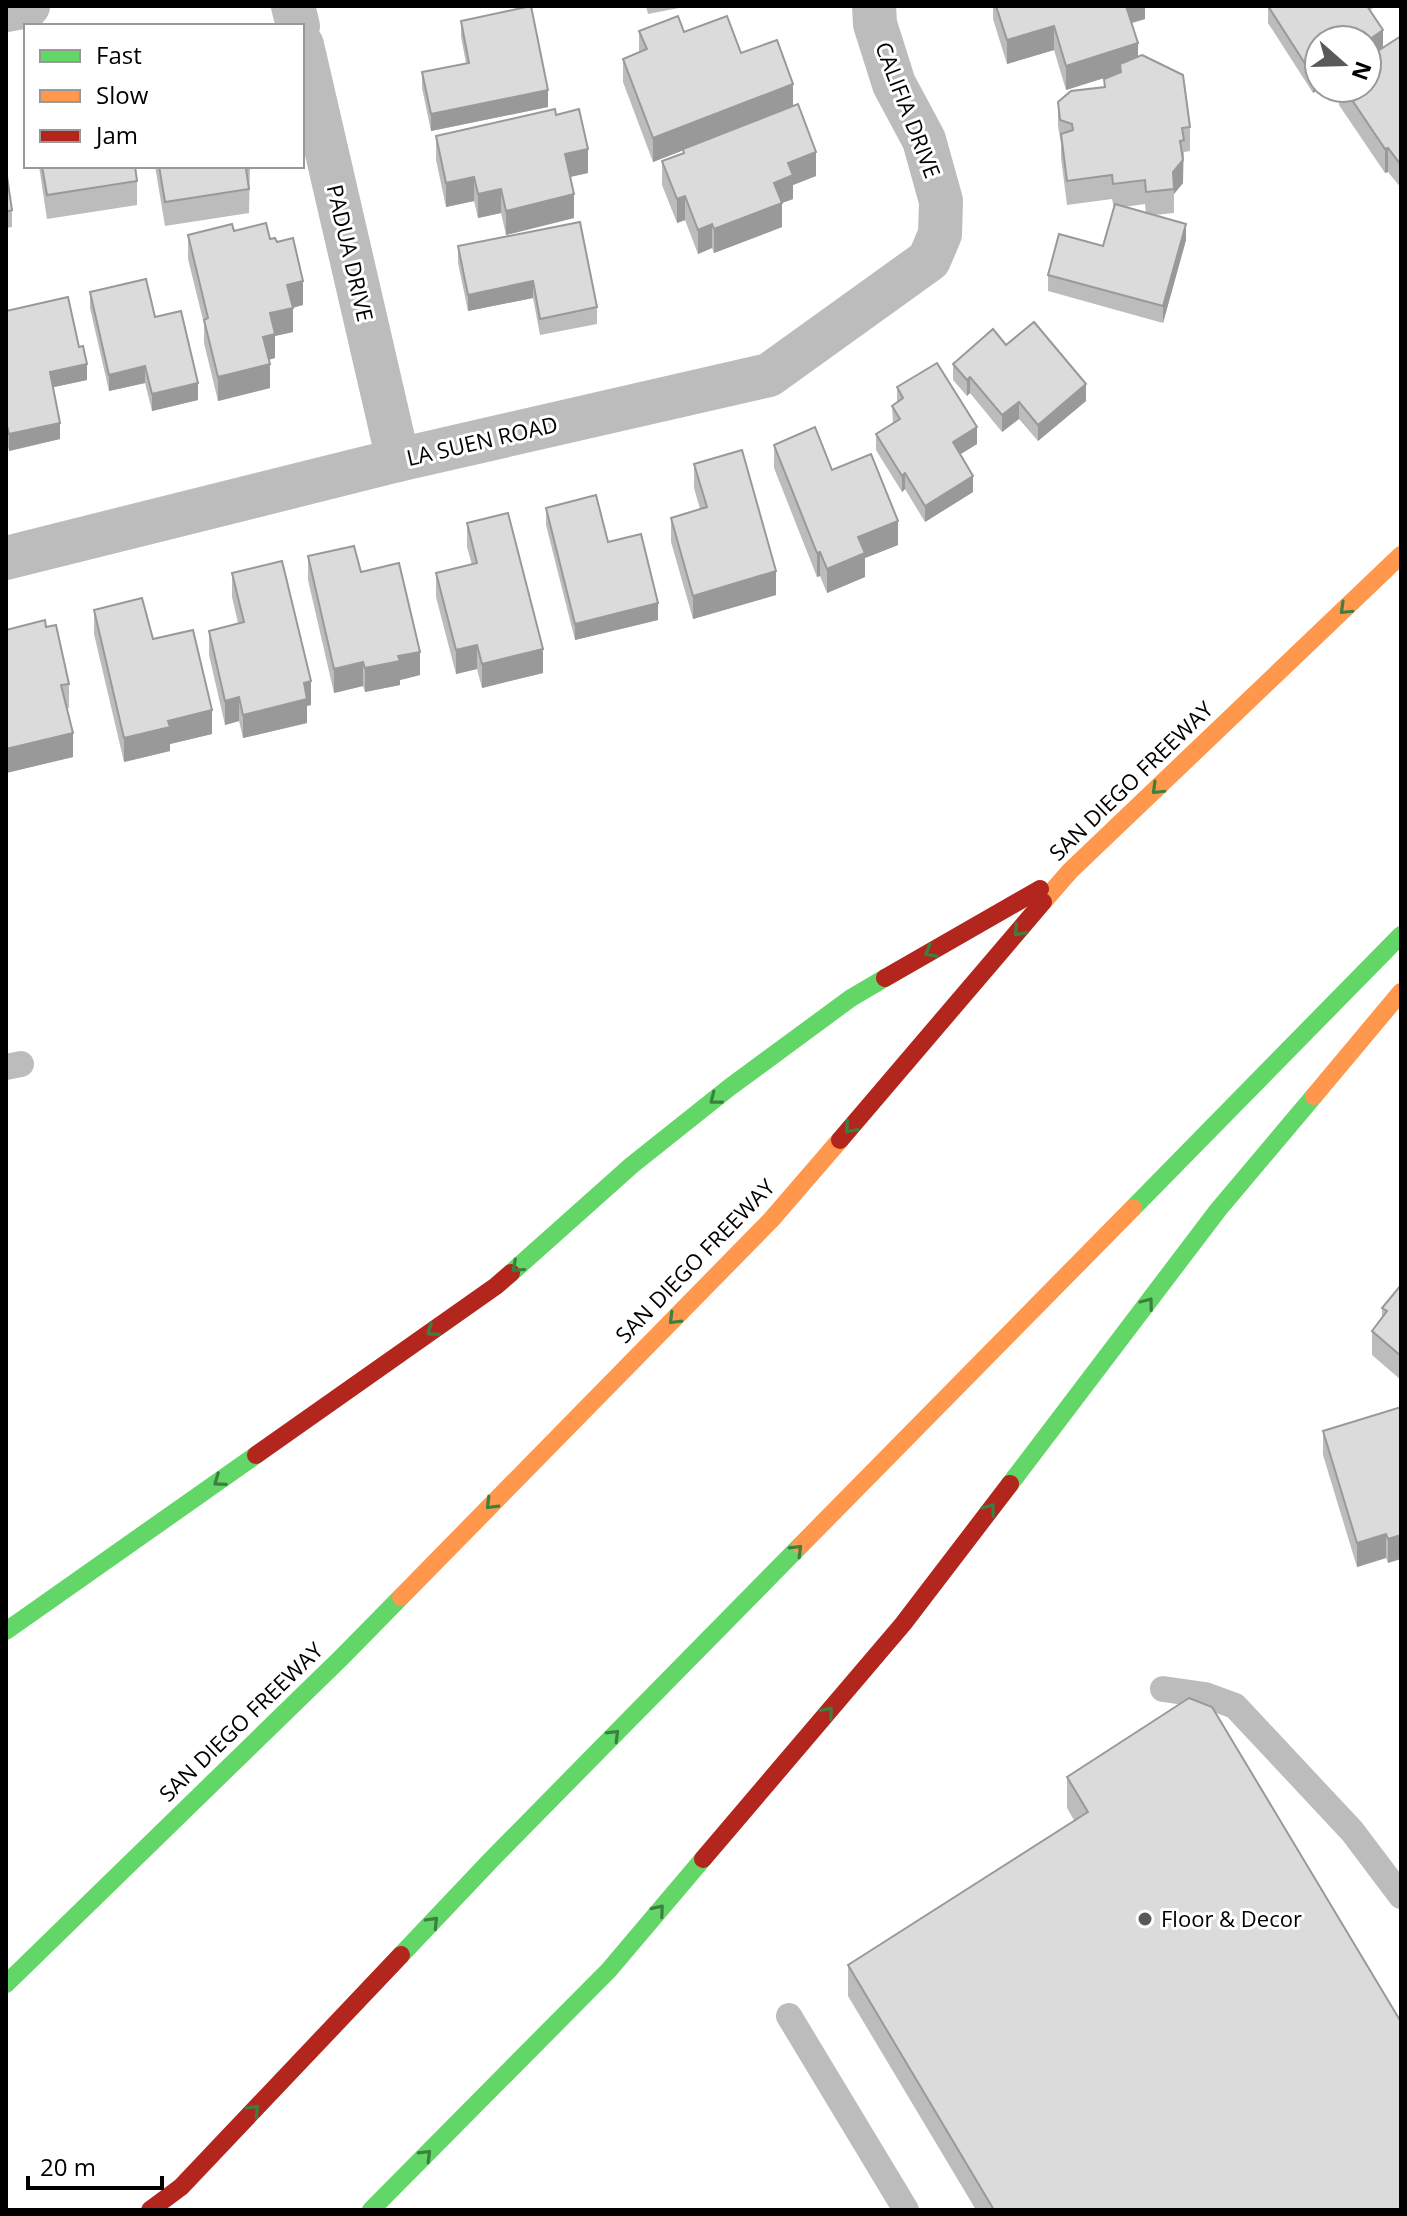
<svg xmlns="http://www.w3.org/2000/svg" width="1407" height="2216" font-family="'Open Sans',sans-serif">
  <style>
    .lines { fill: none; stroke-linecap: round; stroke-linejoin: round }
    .lane { stroke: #bcbcbc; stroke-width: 26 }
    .street { stroke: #bcbcbc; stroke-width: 44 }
    .fast { stroke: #63d668; stroke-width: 18 }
    .slow { stroke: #ff974d; stroke-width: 18 }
    .jam { stroke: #b3261e; stroke-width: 18 }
    .wall { fill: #bcbcbc; fill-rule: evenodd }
    .shaded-wall { fill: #999 }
    .building { fill: #dbdbdb; stroke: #999; stroke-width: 2 }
    .oneway { stroke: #3b803e }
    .poi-dot { fill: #595959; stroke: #fff; stroke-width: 3 }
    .labels { text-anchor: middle; stroke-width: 6; stroke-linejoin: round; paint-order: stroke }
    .street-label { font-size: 22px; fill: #000; stroke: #fff }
    .poi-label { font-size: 22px; fill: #000; stroke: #fff; text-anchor: start }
  </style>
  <rect width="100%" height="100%" fill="#fff"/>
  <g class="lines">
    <g class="lane">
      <polyline points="6,1067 21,1064"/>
      <polyline points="1163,1689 1205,1695 1235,1706 1352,1831 1401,1896"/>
      <polyline points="789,2016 906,2210"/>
    </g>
    <g class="street">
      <polyline points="293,6 298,26"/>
      <polyline points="6,10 28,6"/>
      <polyline points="302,45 398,460"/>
      <polyline points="6,558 398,460 769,375 929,260 940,234 941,201 924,140 894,84 875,24 874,6"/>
    </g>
    <g class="fast">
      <polyline points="1133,1208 1401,935"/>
      <polyline points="511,1273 632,1165 730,1087 851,998 885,978"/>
      <polyline points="1010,1484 1218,1210 1314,1096"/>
      <polyline points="6,1631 256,1455"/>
      <polyline points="401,1955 491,1860 801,1545"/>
      <polyline points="6,1984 341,1658 401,1597"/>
      <polyline points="371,2210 609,1970 703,1859"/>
    </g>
    <g class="slow">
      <polyline points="1043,902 1070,871 1401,555"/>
      <polyline points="1314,1096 1401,992"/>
      <polyline points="801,1545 1133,1208"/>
      <polyline points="401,1597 771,1220 840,1140"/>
    </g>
    <g class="jam">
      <polyline points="885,978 1040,889"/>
      <polyline points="840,1140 1043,902"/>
      <polyline points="256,1455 496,1286 511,1273"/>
      <polyline points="703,1859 903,1624 1010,1484"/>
      <polyline points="150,2210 181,2187 401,1955"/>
    </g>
  </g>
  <g class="wall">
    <polygon points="646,6 689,6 648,14"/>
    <path d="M993 6H1145V19L1131 23 1138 56 1190 127V151L1184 152 1183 183 1174 194V213L1154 215 1186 240 1163 323 1048 291V275L1103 246 1114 208 1112 199 1067 205 1061 158V144L1058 126V102L1104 87V79L1117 74 1066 90 1054 50 1007 64 993 19ZM1145 204 1146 213 1124 207Z"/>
    <polygon points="1268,6 1376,6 1370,10 1383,47 1313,93 1268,23"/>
    <polygon points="461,21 548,107 431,131 422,88 422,72 466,63 461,37"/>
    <polygon points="639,31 684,32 741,53 793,106 816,176 793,185 793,199 782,203 782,227 714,253 712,248 698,254 685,220 677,223 662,185 662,161 683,153 683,150 653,162 623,82 623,59 639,52"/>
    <polygon points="1401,36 1401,188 1388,172 1385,173 1339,105 1339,88 1344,88"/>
    <polygon points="436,136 588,173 570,177 574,218 506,235 501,213 478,218 474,201 446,207 436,160"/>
    <polygon points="39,166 135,166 137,181 137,205 47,219"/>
    <polygon points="155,166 250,166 249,213 165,226"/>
    <polygon points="6,170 12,210 12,227 6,228"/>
    <polygon points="234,231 270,239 303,305 293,308 293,332 275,336 275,358 269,360 270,388 218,401 204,343 204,324 188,259 188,235"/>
    <polygon points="458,246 597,307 597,324 540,335 533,298 468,311 458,263"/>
    <polygon points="90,292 155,317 198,400 152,411 145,383 109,391 90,308"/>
    <polygon points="6,311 79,347 87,380 53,387 60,439 9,451 6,438"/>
    <polygon points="1006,345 1086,401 1038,441 1019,419 1002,432 970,393 967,396 953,380 953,364"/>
    <polygon points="897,387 977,444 960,454 973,492 925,522 905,489 902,492 876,450 876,434 893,424 892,406 897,402"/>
    <polygon points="774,445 832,470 898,545 865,558 865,577 827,593 820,576 817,577 774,468"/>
    <polygon points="694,464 776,595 693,619 671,542 671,518 700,509 694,488"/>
    <polygon points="546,508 608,542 658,620 575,640 546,525"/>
    <polygon points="467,523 543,673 482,688 477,669 456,674 436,597 436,573 472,565 467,547"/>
    <polygon points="308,556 361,572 420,675 400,680 400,685 365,692 363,686 334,693 308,580"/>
    <polygon points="232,573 311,705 307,706 307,723 243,738 239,721 225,725 209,655 209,631 238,623 232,597"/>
    <polygon points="94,610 153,639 212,734 170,744 170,751 124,762 94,634"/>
    <polygon points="46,627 69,684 69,708 67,708 73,757 6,773 6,630"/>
    <polygon points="1401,1285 1401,1380 1372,1355 1372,1331 1382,1318 1382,1308"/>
    <polygon points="1401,1407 1388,1563 1386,1558 1357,1567 1323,1455 1323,1431"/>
    <polygon points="1067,1777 1401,2210 976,2210 848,1996 848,1965 1074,1820 1067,1808"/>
  </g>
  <g class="shaded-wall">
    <polygon points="1125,6 1145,6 1145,19 1125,25"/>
    <polygon points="1054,26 1054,50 1007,64 1007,40"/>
    <polygon points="1383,30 1383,47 1367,57 1367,41"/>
    <polygon points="1138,43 1138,67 1120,64 1120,73 1066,90 1066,66"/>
    <polygon points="1319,72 1319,88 1320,88 1313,93 1313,76"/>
    <polygon points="793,84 793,108 653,162 653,138"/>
    <polygon points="548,90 548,107 431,131 431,114"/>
    <polygon points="1388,148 1388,172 1385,173 1385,149"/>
    <polygon points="588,149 588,173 565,178 565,154"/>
    <polygon points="816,152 816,176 793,185 793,199 782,203 782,227 714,253 714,229 788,163"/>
    <polygon points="1183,160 1183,183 1174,194 1173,172"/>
    <polygon points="474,177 474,201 446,207 446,183"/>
    <polygon points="501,189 501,213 478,218 478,194"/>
    <polygon points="574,194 574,218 506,235 506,211"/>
    <polygon points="685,196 685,220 677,223 677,199"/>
    <polygon points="712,224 712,248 698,254 698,230"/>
    <polygon points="1186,224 1186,240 1163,323 1163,306"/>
    <polygon points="303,281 303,305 287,309 287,285"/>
    <polygon points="533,281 533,298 468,311 468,295"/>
    <polygon points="293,308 293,332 275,336 275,358 263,361 263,337 270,313"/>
    <polygon points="87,364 87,380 50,388 50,372"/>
    <polygon points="270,364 270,388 218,401 218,377"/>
    <polygon points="145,366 145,383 109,391 109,375"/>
    <polygon points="970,377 970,393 967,396 967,380"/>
    <polygon points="198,383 198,400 152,411 152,394"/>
    <polygon points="1086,384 1086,401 1038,441 1038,425"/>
    <polygon points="1019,402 1019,419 1002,432 1002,415"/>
    <polygon points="60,423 60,439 9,451 9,434"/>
    <polygon points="977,427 977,444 953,459 953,442"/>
    <polygon points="905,473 905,489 902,492 902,476"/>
    <polygon points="973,476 973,492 925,522 925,506"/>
    <polygon points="898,521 898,545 865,558 865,577 827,593 827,569 858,537"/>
    <polygon points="820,552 820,576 817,577 817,553"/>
    <polygon points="776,571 776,595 693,619 693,596"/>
    <polygon points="658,603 658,620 575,640 575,624"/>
    <polygon points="477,645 477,669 456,674 456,650"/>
    <polygon points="543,649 543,673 482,688 482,664"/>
    <polygon points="420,652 420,675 400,680 400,685 365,692 365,668 398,656"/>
    <polygon points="363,662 363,686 334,693 334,669"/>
    <polygon points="311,681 311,705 307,706 307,723 243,738 243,715 304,683"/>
    <polygon points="239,697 239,721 225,725 225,701"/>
    <polygon points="212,710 212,734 170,744 170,751 124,762 124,738 168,721"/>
    <polygon points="73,733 73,757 6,773 6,749"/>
    <polygon points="1386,1534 1386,1558 1357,1567 1357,1543"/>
    <polygon points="1401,1535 1401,1559 1388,1563 1388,1539"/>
  </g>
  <g class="building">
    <polygon points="531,6 548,90 431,114 422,72 469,63 461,21"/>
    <polygon points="996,6 1126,6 1138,43 1066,66 1054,26 1007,40"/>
    <polygon points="1268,6 1367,6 1383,30 1367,41 1319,40 1319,72 1313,76"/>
    <polygon points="678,16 684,32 727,16 741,53 777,40 793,84 653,138 623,59 647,49 639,31"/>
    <polygon points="1401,36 1401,165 1388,148 1385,149 1344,88 1367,88 1367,58"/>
    <polygon points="1142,55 1183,75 1190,127 1182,128 1184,140 1180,141 1183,160 1173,172 1174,189 1146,192 1145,180 1113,184 1112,175 1067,181 1061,134 1073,130 1072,124 1060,120 1058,102 1071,91 1105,87 1104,79 1121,72 1120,64"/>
    <polygon points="798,104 816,152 788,163 793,175 774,183 782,203 714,229 712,224 698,230 685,196 677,199 662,161 684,153 683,149"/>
    <polygon points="555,109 556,115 579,109 588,149 565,154 574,194 506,211 501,189 478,194 474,177 446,183 436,136"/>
    <polygon points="42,166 135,166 137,181 47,195"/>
    <polygon points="159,166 250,166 250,168 246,169 249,189 165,202"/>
    <polygon points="6,170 12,210 6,212"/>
    <polygon points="1115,204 1186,224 1163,306 1048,275 1059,234 1103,246"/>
    <polygon points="580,222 597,307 540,319 533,281 468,295 458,246"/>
    <polygon points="266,223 270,239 275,238 277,242 293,238 303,281 287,285 293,308 270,313 275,334 263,337 270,364 218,377 204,320 208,318 188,235 232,224 234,231"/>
    <polygon points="146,279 155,317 181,311 198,383 152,394 145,366 109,375 90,292"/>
    <polygon points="68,297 79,347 83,346 87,364 50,372 60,423 9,434 6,422 6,311"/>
    <polygon points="1034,322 1086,384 1038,425 1019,402 1002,415 970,377 967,380 953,364 993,329 1006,345"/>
    <polygon points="937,363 977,427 953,442 973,476 925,506 905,473 902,476 876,434 900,419 892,406 903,398 897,387"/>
    <polygon points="815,427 832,470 871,454 898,521 858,537 865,553 827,569 820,552 817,553 774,445"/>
    <polygon points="742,450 776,571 693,596 671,518 707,507 694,464"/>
    <polygon points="596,495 608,542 641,534 658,603 575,624 546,508"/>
    <polygon points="508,513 543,649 482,664 477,645 456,650 436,573 477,563 467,523"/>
    <polygon points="354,546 361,572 399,563 420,652 398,656 400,661 365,668 363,662 334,669 308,556"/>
    <polygon points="282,561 311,681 304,683 307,699 243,715 239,697 225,701 209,631 244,622 232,573"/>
    <polygon points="142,598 153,639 193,630 212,710 168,721 170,727 124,738 94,610"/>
    <polygon points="45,620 46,627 56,625 69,684 61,685 73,733 6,749 6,630"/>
    <polygon points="1401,1285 1401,1356 1372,1331 1387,1311 1382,1308"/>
    <polygon points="1401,1407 1401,1535 1388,1539 1386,1534 1357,1543 1323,1431"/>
    <polygon points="1189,1698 1212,1707 1401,2022 1401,2210 994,2210 848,1965 1088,1812 1067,1777"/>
  </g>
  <defs><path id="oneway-chevron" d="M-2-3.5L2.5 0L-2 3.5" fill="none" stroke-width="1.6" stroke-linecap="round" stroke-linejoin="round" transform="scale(2)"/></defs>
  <g class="oneway">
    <use href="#oneway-chevron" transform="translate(1345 609) rotate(136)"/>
    <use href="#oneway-chevron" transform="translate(1157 789) rotate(136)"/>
    <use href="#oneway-chevron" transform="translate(1019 931) rotate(131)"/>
    <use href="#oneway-chevron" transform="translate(930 952) rotate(150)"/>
    <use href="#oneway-chevron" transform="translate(715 1099) rotate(142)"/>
    <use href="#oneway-chevron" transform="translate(850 1128) rotate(131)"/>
    <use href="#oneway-chevron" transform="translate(517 1267) rotate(138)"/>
    <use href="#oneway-chevron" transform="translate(1148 1303) rotate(-53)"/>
    <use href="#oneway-chevron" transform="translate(674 1319) rotate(135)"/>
    <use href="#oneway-chevron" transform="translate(432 1331) rotate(145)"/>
    <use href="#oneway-chevron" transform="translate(219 1481) rotate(145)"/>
    <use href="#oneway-chevron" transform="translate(491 1504) rotate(135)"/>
    <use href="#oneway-chevron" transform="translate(990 1509) rotate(-53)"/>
    <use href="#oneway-chevron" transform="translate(797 1550) rotate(-45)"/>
    <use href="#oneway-chevron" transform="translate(828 1712) rotate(-50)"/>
    <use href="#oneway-chevron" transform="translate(614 1735) rotate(-45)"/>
    <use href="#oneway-chevron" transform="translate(659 1910) rotate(-50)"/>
    <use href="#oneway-chevron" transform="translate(433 1922) rotate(-46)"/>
    <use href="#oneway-chevron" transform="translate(254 2110) rotate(-46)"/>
    <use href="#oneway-chevron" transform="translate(426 2155) rotate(-45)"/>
  </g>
  <circle class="poi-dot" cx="1145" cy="1919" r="8"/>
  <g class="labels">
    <g class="street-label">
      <text transform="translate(908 110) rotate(69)" y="8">CALIFIA DRIVE</text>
      <text transform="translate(350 253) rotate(77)" y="8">PADUA DRIVE</text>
      <text transform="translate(482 441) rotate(-13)" y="8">LA SUEN ROAD</text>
      <text transform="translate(1131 781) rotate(-44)" y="8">SAN DIEGO FREEWAY</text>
      <text transform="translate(695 1261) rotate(-46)" y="8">SAN DIEGO FREEWAY</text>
      <text transform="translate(241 1722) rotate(-44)" y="8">SAN DIEGO FREEWAY</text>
    </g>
    <g class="poi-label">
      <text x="1161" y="1927">Floor &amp; Decor</text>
    </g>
  </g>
  <rect width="1407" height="2216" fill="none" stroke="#000000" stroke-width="16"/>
  <rect x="24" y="24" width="280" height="144" fill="#ffffff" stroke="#999999" stroke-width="2"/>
  <rect x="40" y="50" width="40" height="12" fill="#63d668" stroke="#999999" stroke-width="2"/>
  <text x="96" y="64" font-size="24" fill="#000000">Fast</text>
  <rect x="40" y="90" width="40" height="12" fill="#ff974d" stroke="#999999" stroke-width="2"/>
  <text x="96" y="104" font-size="24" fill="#000000">Slow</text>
  <rect x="40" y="130" width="40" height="12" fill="#b3261e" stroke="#999999" stroke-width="2"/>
  <text x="96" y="144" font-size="24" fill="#000000">Jam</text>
  <g transform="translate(1343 64) rotate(110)"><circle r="38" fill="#ffffff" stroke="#999999" stroke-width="2"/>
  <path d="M0-6L14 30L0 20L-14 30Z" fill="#595959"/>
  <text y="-12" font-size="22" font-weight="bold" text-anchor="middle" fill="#000000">N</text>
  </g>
  <path d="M28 2176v12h134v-12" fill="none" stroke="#000000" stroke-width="4"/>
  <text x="40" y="2176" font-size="24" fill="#000000" stroke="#ffffff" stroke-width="6" paint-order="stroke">20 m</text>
</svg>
